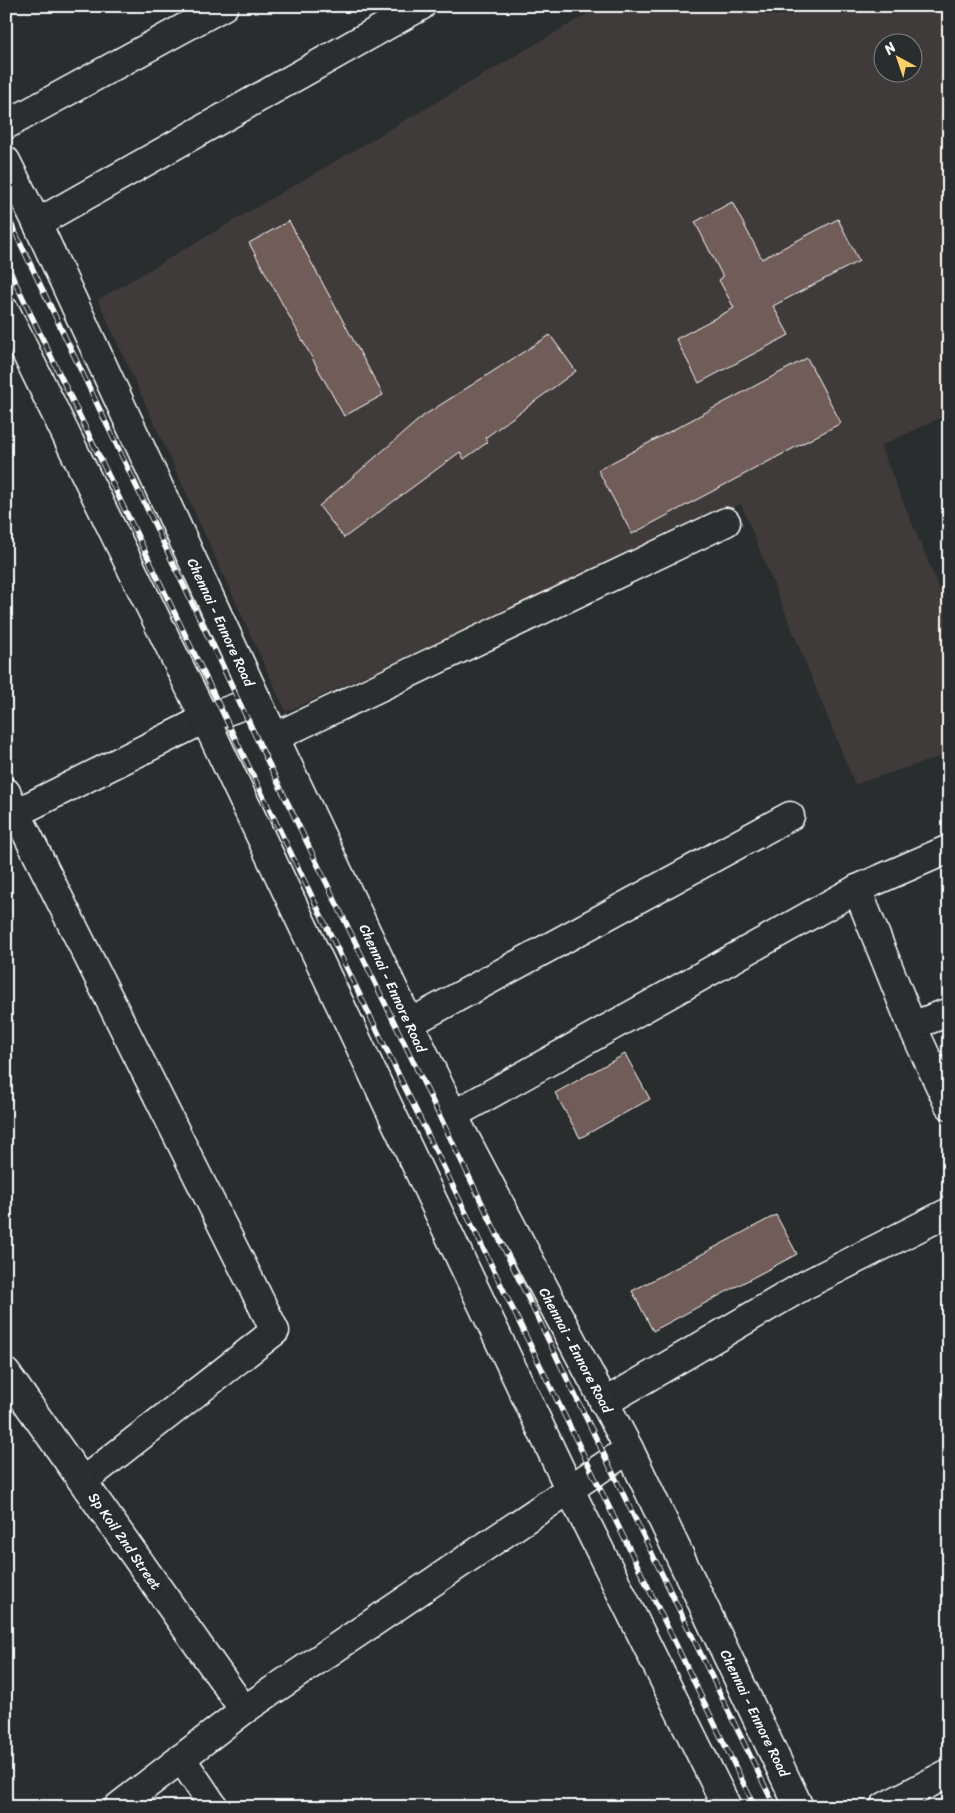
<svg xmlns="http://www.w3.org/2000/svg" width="955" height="1813" font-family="Sriracha,sans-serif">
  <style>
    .built { fill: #3f3b3b; fill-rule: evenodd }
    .building { fill: #705d5a; stroke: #fff }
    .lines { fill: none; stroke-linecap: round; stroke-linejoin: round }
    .minor-casing { stroke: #fff; stroke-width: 31 }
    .major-casing { stroke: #fff; stroke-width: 31 }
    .minor { stroke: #2a2d2e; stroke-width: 28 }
    .major { stroke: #2a2d2e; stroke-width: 28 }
    .rail-casing { stroke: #fff; stroke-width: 5.5 }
    .rail { stroke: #2a2d2e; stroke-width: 4; stroke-dasharray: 11; stroke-linecap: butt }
    .labels { text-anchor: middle; stroke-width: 5; stroke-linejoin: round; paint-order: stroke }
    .street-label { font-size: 14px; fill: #fff; stroke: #2a2d2e }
  </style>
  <rect width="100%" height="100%" fill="#2a2d2e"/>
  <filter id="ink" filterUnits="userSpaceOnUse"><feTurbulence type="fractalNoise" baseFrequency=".02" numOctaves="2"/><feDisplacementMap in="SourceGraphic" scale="10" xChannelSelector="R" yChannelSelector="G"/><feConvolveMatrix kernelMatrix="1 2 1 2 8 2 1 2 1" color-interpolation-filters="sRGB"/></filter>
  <g filter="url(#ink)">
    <path class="built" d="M601 6H949V414L880 446 949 612V754L855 784 741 504 286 712 98 300ZM882 42H912V72H882Z"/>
    <g class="building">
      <polygon points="732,202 762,259 838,219 859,261 773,306 789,335 699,383 676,339 734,308 719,280 723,277 695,222"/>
      <polygon points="289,221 383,395 344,416 249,243"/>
      <polygon points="550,335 576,371 485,438 488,442 464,459 460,452 344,538 319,506 423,416"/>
      <polygon points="807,358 841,423 632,534 598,470"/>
      <polygon points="625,1054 650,1099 580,1138 555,1093"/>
      <polygon points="776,1215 797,1254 653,1331 632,1291"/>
    </g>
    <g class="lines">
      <g class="minor-casing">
        <g id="minor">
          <polyline points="6,125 224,6"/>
          <polyline points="37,223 421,6"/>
          <polyline points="275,737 726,522"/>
          <polyline points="6,792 275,1331 83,1481"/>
          <polyline points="6,818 205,719 257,700"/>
          <polyline points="857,889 912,1026 949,1105"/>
          <polyline points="410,1023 790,816"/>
          <polyline points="912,1026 949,1012"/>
          <polyline points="453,1115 857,889 949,849"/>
          <polyline points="6,1373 244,1710"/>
          <polyline points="604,1403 805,1285 949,1212"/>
          <polyline points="181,1758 214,1807"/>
          <polyline points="118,1807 244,1710 629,1449"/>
          <polyline points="884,1807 949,1773"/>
        </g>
      </g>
      <g class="major-casing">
        <g id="major">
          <polyline points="6,161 37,223 257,700 453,1115 629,1449 799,1807"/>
          <polyline points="6,312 205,719 569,1488 727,1807"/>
        </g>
      </g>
      <use href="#minor" class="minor"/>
      <use href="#major" class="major"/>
      <g class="rail-casing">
        <g id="rail">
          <polyline points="6,213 264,754 775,1807"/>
          <polyline points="6,263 247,763 755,1807"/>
        </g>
      </g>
      <use href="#rail" class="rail"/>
    </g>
  </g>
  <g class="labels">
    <g class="street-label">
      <text transform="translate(221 622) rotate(65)" y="5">Chennai - Ennore Road</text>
      <text transform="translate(393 988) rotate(65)" y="5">Chennai - Ennore Road</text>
      <text transform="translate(576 1350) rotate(62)" y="5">Chennai - Ennore Road</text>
      <text transform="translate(125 1541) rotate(55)" y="5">Sp Koil 2nd Street</text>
      <text transform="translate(755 1713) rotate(64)" y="5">Chennai - Ennore Road</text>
    </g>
  </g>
  <rect width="955" height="1813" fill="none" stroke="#2a2d2e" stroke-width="25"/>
  <rect x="12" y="12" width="930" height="1788" fill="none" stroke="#fff" stroke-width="2" filter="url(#ink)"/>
  <g transform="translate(898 58) rotate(320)"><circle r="24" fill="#2a2d2e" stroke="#7f8182"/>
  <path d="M0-4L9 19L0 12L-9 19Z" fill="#ffd166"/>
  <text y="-8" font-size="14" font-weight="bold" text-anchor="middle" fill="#ffffff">N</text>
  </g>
</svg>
